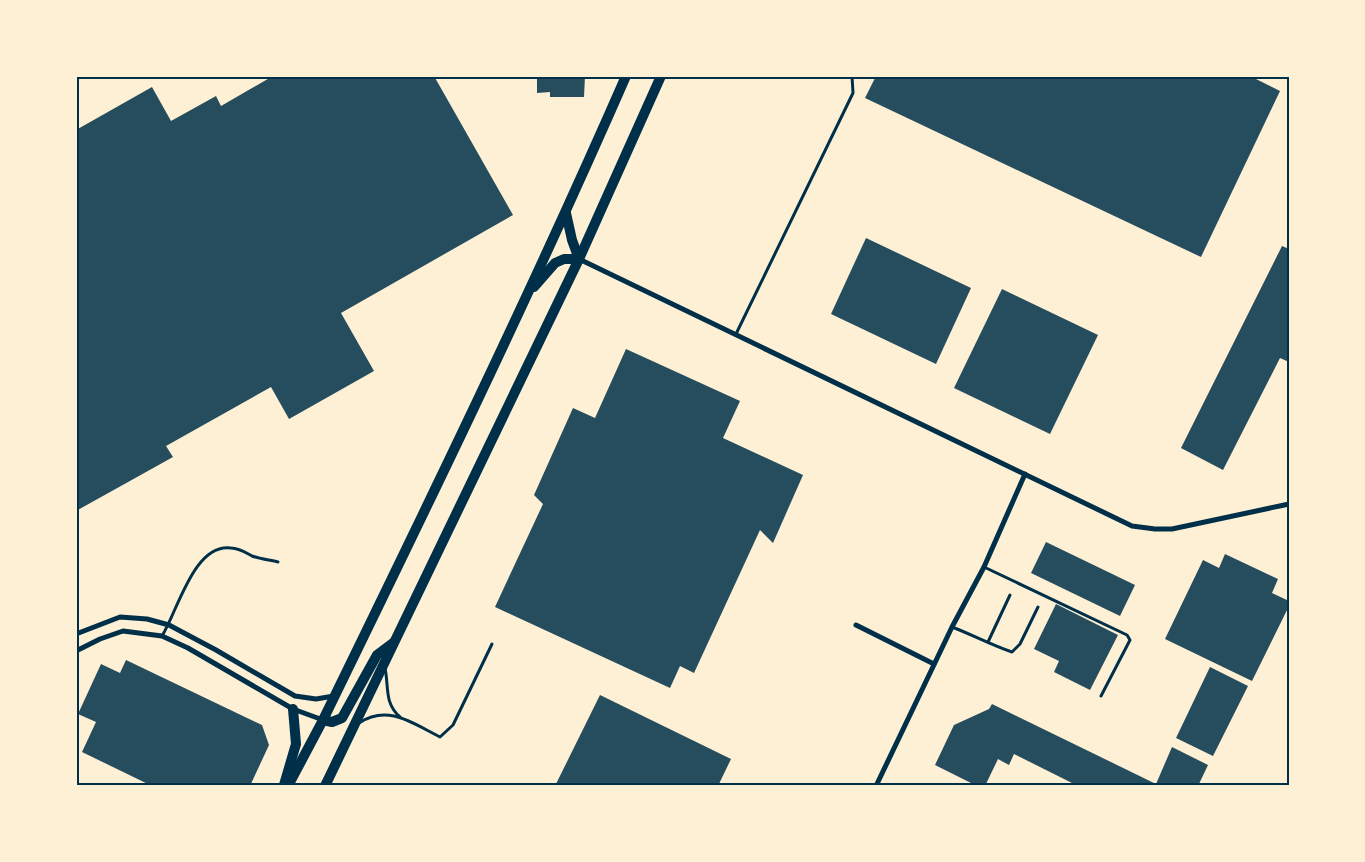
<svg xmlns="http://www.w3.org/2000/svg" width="1365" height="862" font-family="Helvetica,sans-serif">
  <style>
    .building { fill: #264d5e }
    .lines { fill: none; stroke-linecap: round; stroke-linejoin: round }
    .service { stroke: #003049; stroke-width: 3 }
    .minor { stroke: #003049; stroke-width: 5 }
    .trunk { stroke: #003049; stroke-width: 10 }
    .neatline { fill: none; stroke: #003049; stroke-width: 2 }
  </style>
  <rect width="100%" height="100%" fill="#fdf0d5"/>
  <g class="building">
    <polygon points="273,76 434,76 513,215 341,313 374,371 289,419 271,387 166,446 173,457 76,511 76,130 152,87 171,121 216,96 221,106"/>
    <polygon points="537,76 585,76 584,97 550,97 550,92 537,93"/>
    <polygon points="876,76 1250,76 1280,91 1201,257 865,98"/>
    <polygon points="866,238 971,288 936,364 831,314"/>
    <polygon points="1282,246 1289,249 1289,362 1280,358 1223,470 1181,448"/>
    <polygon points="1002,289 1098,335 1050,434 954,388"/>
    <polygon points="626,349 740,401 723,438 803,475 773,543 760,530 694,673 680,666 670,688 495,607 543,504 534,495 573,408 595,418"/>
    <polygon points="1046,542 1135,585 1120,616 1031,573"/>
    <polygon points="1225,554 1278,579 1272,593 1289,601 1289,606 1252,681 1165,639 1203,560 1219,568"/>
    <polygon points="1056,604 1118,635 1090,690 1054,672 1059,661 1034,649"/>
    <polygon points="126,660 262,725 269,745 250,786 152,786 82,752 96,722 78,714 101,664 120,673"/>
    <polygon points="1210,667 1248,686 1213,756 1176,738"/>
    <polygon points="600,695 731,759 718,786 555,786"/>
    <polygon points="992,704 1156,784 1172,747 1208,765 1198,786 1078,786 1014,754 1009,765 998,759 985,786 977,786 935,765 954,725 989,709"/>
  </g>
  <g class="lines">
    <g class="service">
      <polyline points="736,334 853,93 852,76"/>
      <polyline points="984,567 1127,635 1130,640 1101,696"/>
      <path d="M952 627C973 635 991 645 1012 652L1020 644 1038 607"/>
      <path d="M162 636C178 610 194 543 231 548 239 548 245 552 252 556 260 559 270 560 278 562"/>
      <polyline points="988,642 1010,595"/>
      <path d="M385 668C389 687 384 703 400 717"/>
      <path d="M359 723C388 704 412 723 440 737L453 725 492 644"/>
    </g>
    <g class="minor">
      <polyline points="579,259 1132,526 1155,529 1172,529 1289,504"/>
      <polyline points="856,625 934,664"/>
      <polyline points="76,634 120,617 147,619 169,625 216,650 295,696 316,699 334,696"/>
      <polyline points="76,651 100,639 123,631 162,636 188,648 293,709 323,720"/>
      <polyline points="876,786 952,627 984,567 1025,474"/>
    </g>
    <g class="trunk">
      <polyline points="566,213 572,240 579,259"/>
      <polyline points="534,287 555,263 564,259 579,259"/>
      <polyline points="323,720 332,722 342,718 377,655 393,643"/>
      <polyline points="284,785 296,744 293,709"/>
      <path d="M288 786 323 720C427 507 531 293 626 76"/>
      <polyline points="325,786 579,259 661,76"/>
    </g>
  </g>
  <rect width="1365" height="862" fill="none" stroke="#fdf0d5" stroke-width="155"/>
  <rect x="78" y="78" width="1210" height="706" class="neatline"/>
</svg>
